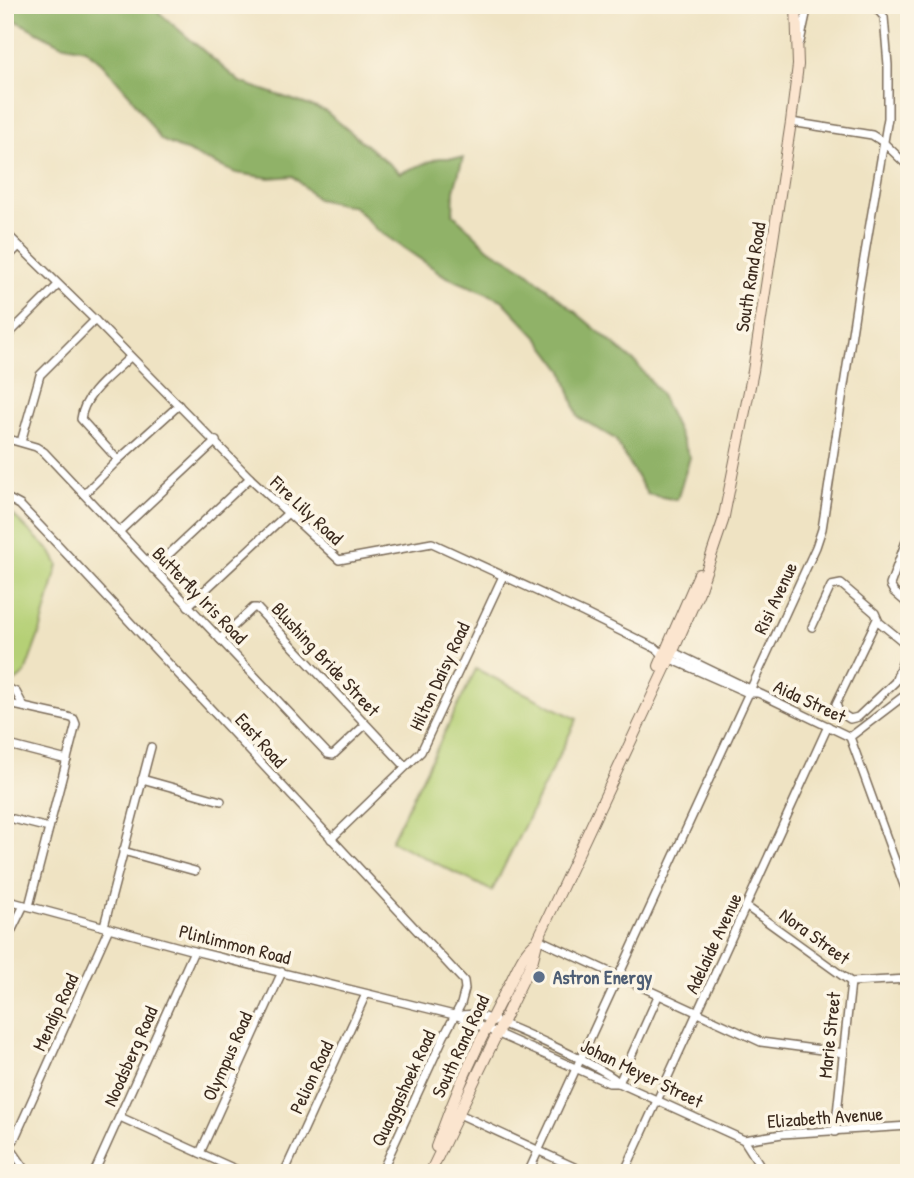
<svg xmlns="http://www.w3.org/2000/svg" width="914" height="1178" font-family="'Patrick Hand',sans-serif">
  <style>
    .green { fill: #b5d076; stroke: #787d4a; stroke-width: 2 }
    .forest { fill: #90b267; stroke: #666e42; stroke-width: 2 }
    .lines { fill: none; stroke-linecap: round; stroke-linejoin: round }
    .minor-casing { stroke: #7a6b58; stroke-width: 10 }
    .secondary-casing { stroke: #7a6b58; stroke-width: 12 }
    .minor { stroke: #fff; stroke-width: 7 }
    .secondary { stroke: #fbe5cf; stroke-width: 10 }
    .service-dot { fill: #5c6f8a; stroke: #fcf5e5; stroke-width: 2.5 }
    .labels { text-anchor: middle; stroke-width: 7; stroke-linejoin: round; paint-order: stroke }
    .street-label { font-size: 19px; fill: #3b2a1e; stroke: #fcf5e5 }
    .service-label { font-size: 19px; font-weight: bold; fill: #4e5e75; stroke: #fcf5e5; text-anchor: start }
  </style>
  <rect width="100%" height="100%" fill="#fcf5e5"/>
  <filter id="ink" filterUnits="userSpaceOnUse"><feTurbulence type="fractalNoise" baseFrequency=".0143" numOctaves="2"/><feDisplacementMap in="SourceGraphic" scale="14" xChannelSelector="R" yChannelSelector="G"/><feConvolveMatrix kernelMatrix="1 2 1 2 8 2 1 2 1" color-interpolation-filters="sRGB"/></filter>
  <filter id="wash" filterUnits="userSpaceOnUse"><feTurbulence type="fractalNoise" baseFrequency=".00686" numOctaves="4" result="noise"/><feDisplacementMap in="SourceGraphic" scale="28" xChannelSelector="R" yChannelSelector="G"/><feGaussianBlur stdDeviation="1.57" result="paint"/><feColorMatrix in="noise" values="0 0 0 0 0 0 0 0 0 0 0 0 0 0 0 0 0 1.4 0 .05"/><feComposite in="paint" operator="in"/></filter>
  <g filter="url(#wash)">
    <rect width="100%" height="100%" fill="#efe3c3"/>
    <g class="green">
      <polygon points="5,512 12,514 51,552 58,565 41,629 25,673 8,687 5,686"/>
      <polygon points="476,669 577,719 492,891 391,841"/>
    </g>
    <polygon class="forest" points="5,5 150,5 240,82 325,111 400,173 439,158 463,158 454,190 453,214 488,248 524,269 636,363 660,393 690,457 677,500 647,494 615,439 578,417 563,371 538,338 502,300 445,276 376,229 355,207 317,199 293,176 270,178 236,173 161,140 130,95 102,63 85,49 60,44 5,15"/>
  </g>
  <g filter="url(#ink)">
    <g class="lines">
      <g class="minor-casing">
        <g id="minor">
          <polyline points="800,42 808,5"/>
          <polyline points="791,122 872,135 883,142 909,167"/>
          <polyline points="5,232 95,320 250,478 339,560 432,543 584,613 657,649 664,656 748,693 757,693"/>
          <polyline points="5,260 19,246"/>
          <polyline points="5,338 58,285"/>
          <polyline points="5,438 36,447 44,452 328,754 333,755 365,725"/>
          <polyline points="21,442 40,375 95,320"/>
          <path d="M118 460 81 419C84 393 112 375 130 357"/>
          <polyline points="84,494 118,460 179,405"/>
          <polyline points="5,497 20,505 61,548 464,981 465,989 461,1004 444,1036 381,1173"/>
          <polyline points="119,532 216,441"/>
          <polyline points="909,533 890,585 894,592 909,605"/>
          <polyline points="153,569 250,478"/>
          <polyline points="188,606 288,513"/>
          <polyline points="812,627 831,586 841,584 875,613 879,622 907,645 907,650 895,682 858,717 850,719 839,712 836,704 877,619"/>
          <polyline points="220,639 253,608 257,608 405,766"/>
          <polyline points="671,651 850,737"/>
          <polyline points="900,671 909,683"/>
          <polyline points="5,687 16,692 24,707"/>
          <polyline points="5,703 68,717 74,719 76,724 29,906"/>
          <polyline points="850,737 909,899"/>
          <polyline points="850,737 909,692"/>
          <polyline points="5,744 67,760"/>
          <polyline points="142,779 221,801"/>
          <polyline points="5,817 49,828"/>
          <polyline points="331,839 421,752 503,576"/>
          <polyline points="123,851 195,871"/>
          <polyline points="5,900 194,951 458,1016 609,1083 619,1083"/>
          <polyline points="747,907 851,982 909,979"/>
          <polyline points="104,926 151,747"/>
          <polyline points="538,939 761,1042 844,1053"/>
          <polyline points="5,944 24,905"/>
          <path d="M458 1016C466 1014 472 1014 480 1016 500 1021 609 1069 619 1083L744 1140 765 1173"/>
          <polyline points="619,1083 658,996"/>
          <polyline points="457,1113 587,1173"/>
          <polyline points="120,1117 244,1173"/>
          <polyline points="835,1132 851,982"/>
          <polyline points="5,1140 28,1173"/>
          <polyline points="744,1140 782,1134 909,1126"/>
          <polyline points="9,1145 14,1140 109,928"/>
          <polyline points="200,1153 282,972"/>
          <polyline points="94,1173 194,951"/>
          <polyline points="284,1173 366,994"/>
          <polyline points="528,1173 816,547 822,529 858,294 888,118 888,65 884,17 875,7 864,5"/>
          <polyline points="624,1173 828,726"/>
        </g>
      </g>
      <g class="secondary-casing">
        <g id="secondary">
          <polyline points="659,666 699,574"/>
          <path d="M436 1147C456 1090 481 1036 510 983 517 969 524 951 536 942"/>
          <polyline points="430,1173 533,959 538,939 670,658 699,592 723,521 753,371 791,122 798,65 796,5"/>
        </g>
      </g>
      <use href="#minor" class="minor"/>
      <use href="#secondary" class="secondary"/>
    </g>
  </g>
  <circle class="service-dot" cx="539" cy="977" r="7"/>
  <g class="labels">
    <g class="street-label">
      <text transform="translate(750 277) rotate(-81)" y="7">South Rand Road</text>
      <text transform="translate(307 510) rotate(43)" y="7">Fire Lily Road</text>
      <text transform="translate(200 595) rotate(46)" y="7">Butterfly Iris Road</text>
      <text transform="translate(775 598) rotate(-65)" y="7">Risi Avenue</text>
      <text transform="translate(326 659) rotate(47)" y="7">Blushing Bride Street</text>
      <text transform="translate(439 676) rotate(-65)" y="7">Hilton Daisy Road</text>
      <text transform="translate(810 701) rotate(25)" y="7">Aida Street</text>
      <text transform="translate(261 740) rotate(48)" y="7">East Road</text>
      <text transform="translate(815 936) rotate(36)" y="7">Nora Street</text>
      <text transform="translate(713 943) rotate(-65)" y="7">Adelaide Avenue</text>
      <text transform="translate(235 944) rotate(14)" y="7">Plinlimmon Road</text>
      <text transform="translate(55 1012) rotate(-65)" y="7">Mendip Road</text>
      <text transform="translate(829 1035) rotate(-84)" y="7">Marie Street</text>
      <text transform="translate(460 1046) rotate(-65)" y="7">South Rand Road</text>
      <text transform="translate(130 1056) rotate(-66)" y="7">Noodsberg Road</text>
      <text transform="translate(227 1056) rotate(-66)" y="7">Olympus Road</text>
      <text transform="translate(642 1073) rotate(26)" y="7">Johan Meyer Street</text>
      <text transform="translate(311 1077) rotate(-65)" y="7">Pelion Road</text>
      <text transform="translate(403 1088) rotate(-65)" y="7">Quaggashoek Road</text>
      <text transform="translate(825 1117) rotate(-4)" y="7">Elizabeth Avenue</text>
    </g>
    <g class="service-label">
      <text x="553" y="984">Astron Energy</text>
    </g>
  </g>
  <rect width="914" height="1178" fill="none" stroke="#fcf5e5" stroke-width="28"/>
</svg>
